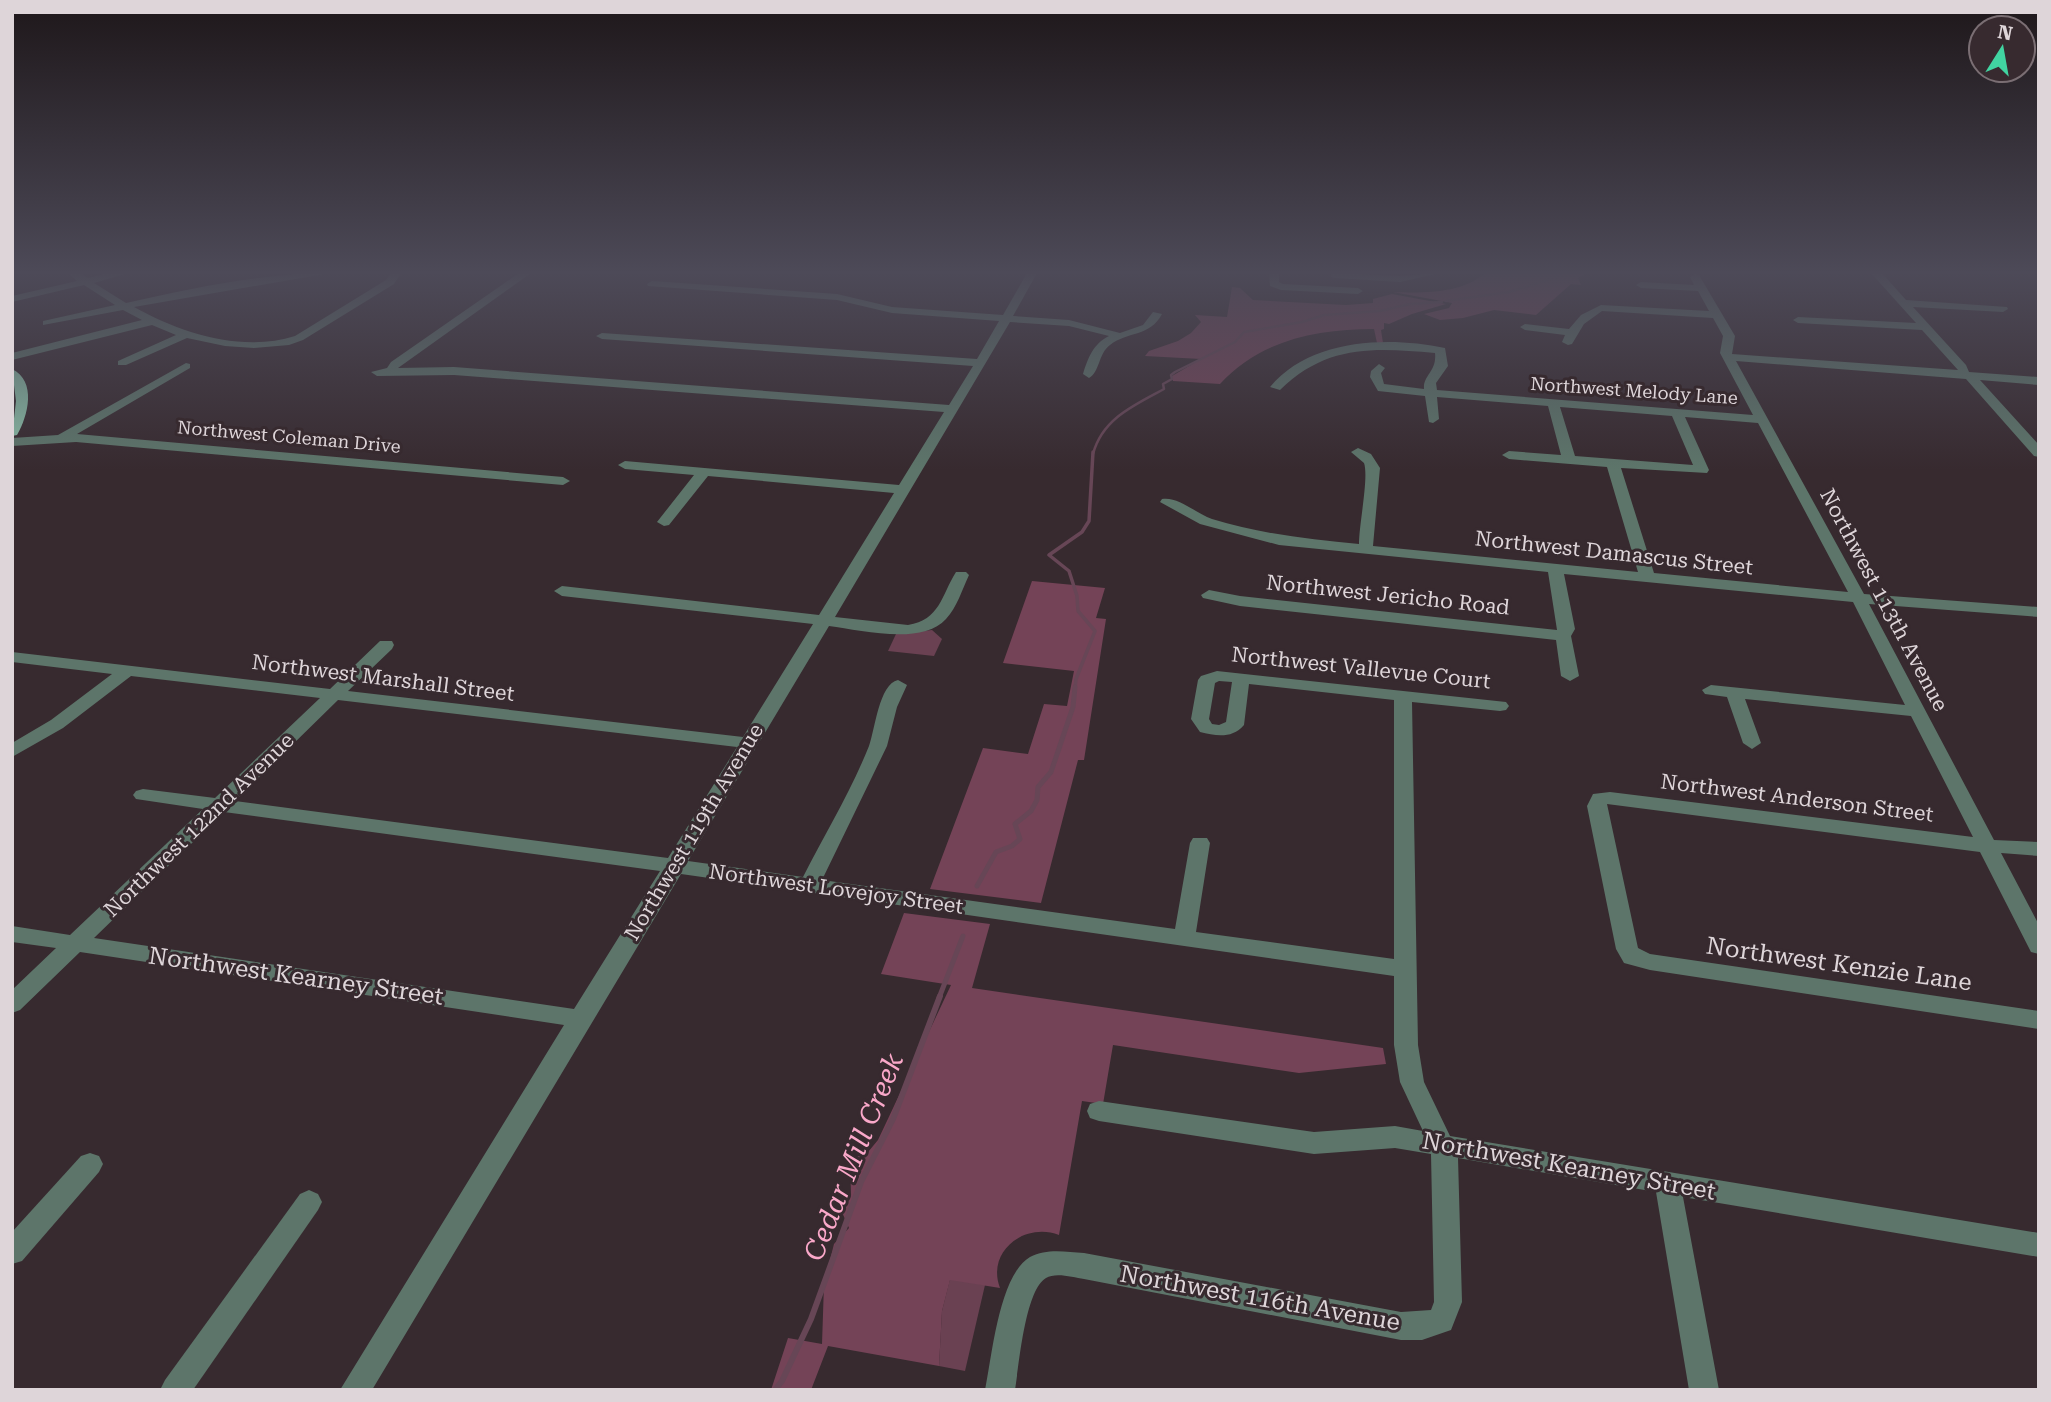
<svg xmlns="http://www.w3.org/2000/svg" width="2051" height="1402" font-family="'Roboto Serif',serif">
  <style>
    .green { fill: #6a4152 }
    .forest { fill: #744357 }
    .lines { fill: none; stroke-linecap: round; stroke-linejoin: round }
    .stream-far3 { stroke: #674656; stroke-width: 2.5 }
    .stream-far2 { stroke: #674656; stroke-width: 3.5 }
    .stream-far1 { stroke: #674656; stroke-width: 5 }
    .stream { stroke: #674656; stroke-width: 6 }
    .minor { fill: #5d756a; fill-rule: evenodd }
    .major { fill: #89bca5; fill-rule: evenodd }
    .labels { text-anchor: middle; stroke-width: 6; stroke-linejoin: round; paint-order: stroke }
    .far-street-label { font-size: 18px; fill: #ded5d9; stroke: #372a2f }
    .street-label { font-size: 21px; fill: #ded5d9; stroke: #372a2f }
    .near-street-label { font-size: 24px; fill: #ded5d9; stroke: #372a2f }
    .near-water-label { font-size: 28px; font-style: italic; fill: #faa8c9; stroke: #372a2f }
  </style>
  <rect width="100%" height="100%" fill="#372a2f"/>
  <g class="green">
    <polygon points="932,630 942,639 934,656 888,651 896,634"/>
    <polygon points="950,1279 985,1285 965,1371 939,1366 942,1311"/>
  </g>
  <g class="forest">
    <path d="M1485 273H1586L1578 278 1581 285 1571 284 1536 315 1494 310 1463 318 1440 320 1424 314 1449 308 1452 303 1393 292C1422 293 1462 294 1485 273Z"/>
    <path d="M1232 287 1240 288 1253 300 1346 305 1373 303V299L1392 294 1446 304 1412 314 1389 324 1384 323V329L1381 330 1383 343H1377L1374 329C1317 329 1260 340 1220 384L1173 381 1172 376 1201 359 1145 356 1149 351 1178 341 1191 333 1201 322 1195 315 1227 317Z"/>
    <polygon points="1032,581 1105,588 1096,618 1106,619 1084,760 1078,760 1041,903 930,889 983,748 1028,754 1044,704 1067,706 1074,671 1003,663"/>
    <path d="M904 913 990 924 972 988 1383 1048 1386 1064 1299 1073 1113 1045 1103 1104 1082 1101 1059 1235C1025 1222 986 1251 1000 1288L950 1280 942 1311 939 1366 828 1346 811 1390H771L788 1338 822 1344 824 1284 834 1244 849 1228 841 1210 851 1195 850 1160 868 1152 878 1140 951 985 881 974Z"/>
  </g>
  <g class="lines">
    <g class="stream-far3">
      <polyline points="1446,301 1509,292 1557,277 1559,273"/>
      <path d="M1093 454C1102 419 1134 405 1164 389L1163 384 1172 379 1171 375 1175 372 1235 342 1244 332 1302 322 1324 315 1380 311 1410 304 1442 302"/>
    </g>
    <polyline class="stream-far2" points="1075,689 1076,679 1095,631 1078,611 1077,596 1069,571 1049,555 1082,532 1089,521 1093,452"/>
    <g class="stream-far1">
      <polyline points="977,886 996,852 1012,846 1020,839 1015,824 1031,811 1037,800 1038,787 1051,772 1073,707 1075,687"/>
      <polyline points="939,998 963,936"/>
    </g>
    <polyline class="stream" points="775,1390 782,1381 811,1319 861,1182 893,1119 940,996"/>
    <g class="minor">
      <path d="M68 273H80L88 278 108 273H128L94 283 126 303C192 288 262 273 330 273L134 307C181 333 242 353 295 336L386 280 391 273H401L394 284 303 340 289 345 254 348 225 346 187 338 126 365H118V361L176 335 152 325 12 360V353L142 320 123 310 43 325V321L115 305 84 285 12 302V296L77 281Z"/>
      <path d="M519 273H531L398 368 454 367 949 405 973 366 602 339 596 336 602 333 977 359 999 321 892 313 837 300 648 286 647 284 652 281 837 294 892 307 1003 315 1027 273H1037L1013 316 1069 320 1120 333 1143 325 1153 312 1162 314C1150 337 1128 331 1110 345 1098 354 1100 372 1089 378L1083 374C1088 358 1093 344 1109 336L1069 326 1010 322 835 617 908 625C940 620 941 596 956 572H966L969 575C962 590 957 607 946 619 922 646 861 630 829 626L688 861 803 877C825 834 851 791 869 746 875 730 879 684 898 680L907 685 897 707 887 746 822 880 1175 929 1190 843 1193 838H1207L1210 843 1196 932 1394 959V700L1249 684 1244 725C1232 739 1216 736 1200 732L1191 719 1198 680 1201 676 1217 671 1506 702 1509 706 1506 710 1500 711 1412 702 1418 1045 1424 1082 1450 1136 2039 1233V1257L1683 1197 1719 1390H1689L1656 1192 1458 1158 1462 1302 1451 1330 1422 1340H1401L1084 1279C1073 1277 1055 1272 1046 1278 1025 1290 1019 1366 1015 1390H985C992 1357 999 1275 1030 1257 1047 1248 1066 1252 1084 1253L1401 1312 1431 1310 1434 1302 1431 1154 1395 1148 1314 1154 1099 1121 1090 1118 1087 1111 1090 1104 1099 1101 1314 1132 1395 1126 1423 1131 1400 1082 1394 1045V976L681 874 372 1390H340L564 1025 80 952 20 1010 12 1013V990L56 948 12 942V926L70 935 203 809 136 799 133 795 136 791 143 789 215 798 320 698 131 676 63 728 12 757V743L51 720 112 674 12 662V652L330 689 380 641H392L394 645 392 649 348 691 743 737 813 624 562 596 554 591 562 586 819 615 894 493 708 476 669 525 664 526 657 522 694 475 625 469 618 465 625 461 899 485 944 412 454 375 377 376 371 372 387 368 391 362ZM1219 681 1232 682 1226 722 1219 725 1212 724 1209 719 1215 683ZM338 700 737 747 668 858 235 801ZM224 812 660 871 574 1009 94 938Z"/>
      <polygon points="1269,273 1279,273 1279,282 1283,284 1358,288 1363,291 1358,294 1281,290 1270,286"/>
      <polygon points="1331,273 1400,276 1440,273 1400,282 1335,278 1331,277"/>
      <path d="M1871 273H1882L1906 300 2007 307 2008 309 2003 312 1913 307 1966 365 1969 372 2039 377V385L1980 380 2039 445V457L2034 456 1966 379 1736 361 1864 594 2039 607V617L1869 604 1994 840 2039 842V856L2001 853 2039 925V954L2031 952 1980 852 1607 804 1638 948 1650 954 2039 1011V1029L1650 970 1624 963 1616 949 1587 806 1593 794 1610 792 1973 837 1911 716 1745 699 1761 743 1752 749 1743 743 1727 697 1705 694 1702 690 1711 685 1905 705 1853 602 1564 574 1575 629 1571 636 1579 676 1570 681 1561 676 1556 640 1240 606 1203 598 1201 595 1209 590 1240 596 1557 630 1548 572 1279 545 1200 524 1160 502 1162 499C1178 496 1197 514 1212 519 1260 534 1309 539 1359 544 1359 524 1369 477 1364 463L1351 452 1358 448 1371 454 1380 468 1373 546 1638 572 1607 467 1509 459 1502 455 1509 451 1561 455 1548 406 1437 397 1439 419 1433 423 1429 422 1425 396 1378 391 1370 377 1371 371 1379 364 1385 368 1381 373 1384 384 1424 389C1423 375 1437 372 1435 353 1375 348 1327 344 1280 390L1270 387C1310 339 1387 336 1445 348L1448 366 1436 383 1437 390 1753 415 1720 353 1723 336 1713 318 1602 311 1584 324 1572 344 1568 345 1562 342 1565 335 1525 330 1520 327 1525 324 1569 329 1581 315 1601 305 1709 311 1698 291 1641 288 1636 285 1641 282 1694 285 1690 277 1695 274 1699 275 1735 336 1732 354 1958 370 1922 330 1798 323 1793 320 1798 317 1916 323ZM1560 407 1672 416 1693 465 1575 456ZM1685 417 1758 423 1848 592 1654 573 1621 468 1707 473 1709 470Z"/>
      <polygon points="186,363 190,364 190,368 77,434 563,477 570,481 563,485 76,442 12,446 12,438 58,435"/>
      <polygon points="90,1153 99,1156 103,1164 99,1172 22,1261 12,1264 12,1232 81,1156"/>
      <polygon points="309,1190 318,1194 322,1202 318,1210 193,1390 160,1390 165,1380 300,1194"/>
    </g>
    <path class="major" d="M12 369C37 381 28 416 17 435L12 436 16 401Z"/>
  </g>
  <linearGradient id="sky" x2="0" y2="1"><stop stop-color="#1e171a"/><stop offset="0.58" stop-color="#4d4a58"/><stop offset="1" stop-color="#4d4a58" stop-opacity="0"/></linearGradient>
  <rect width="2051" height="470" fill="url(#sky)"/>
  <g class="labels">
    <g class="far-street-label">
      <text transform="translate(1634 391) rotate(4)" y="6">Northwest Melody Lane</text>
      <text transform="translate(289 437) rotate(5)" y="6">Northwest Coleman Drive</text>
    </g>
    <g class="street-label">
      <text transform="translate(1614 553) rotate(6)" y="7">Northwest Damascus Street</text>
      <text transform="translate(1388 595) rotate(6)" y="7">Northwest Jericho Road</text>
      <text transform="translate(1884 600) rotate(62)" y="7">Northwest 113th Avenue</text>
      <text transform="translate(1361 668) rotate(6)" y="7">Northwest Vallevue Court</text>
      <text transform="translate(383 678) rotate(7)" y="7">Northwest Marshall Street</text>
      <text transform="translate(1797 798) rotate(7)" y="7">Northwest Anderson Street</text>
      <text transform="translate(199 825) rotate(-44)" y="7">Northwest 122nd Avenue</text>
      <text transform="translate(694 832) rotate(-59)" y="7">Northwest 119th Avenue</text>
      <text transform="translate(836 889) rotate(8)" y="7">Northwest Lovejoy Street</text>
    </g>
    <g class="near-street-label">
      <text transform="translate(1839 964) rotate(8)" y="8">Northwest Kenzie Lane</text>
      <text transform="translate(296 976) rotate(8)" y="8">Northwest Kearney Street</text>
      <text transform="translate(1569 1166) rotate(10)" y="8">Northwest Kearney Street</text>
      <text transform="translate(1260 1298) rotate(10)" y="8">Northwest 116th Avenue</text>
    </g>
    <g class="near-water-label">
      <text transform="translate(853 1157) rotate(-68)" y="10">Cedar Mill Creek</text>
    </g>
  </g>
  <rect width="2051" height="1402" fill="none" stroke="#ded5d9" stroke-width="28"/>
  <g transform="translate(2002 49) rotate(11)"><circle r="33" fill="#372a2f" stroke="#7a6e73" stroke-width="2"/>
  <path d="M0-5L12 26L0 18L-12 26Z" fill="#41d4a1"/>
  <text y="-10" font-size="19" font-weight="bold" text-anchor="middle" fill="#ded5d9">N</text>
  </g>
</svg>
